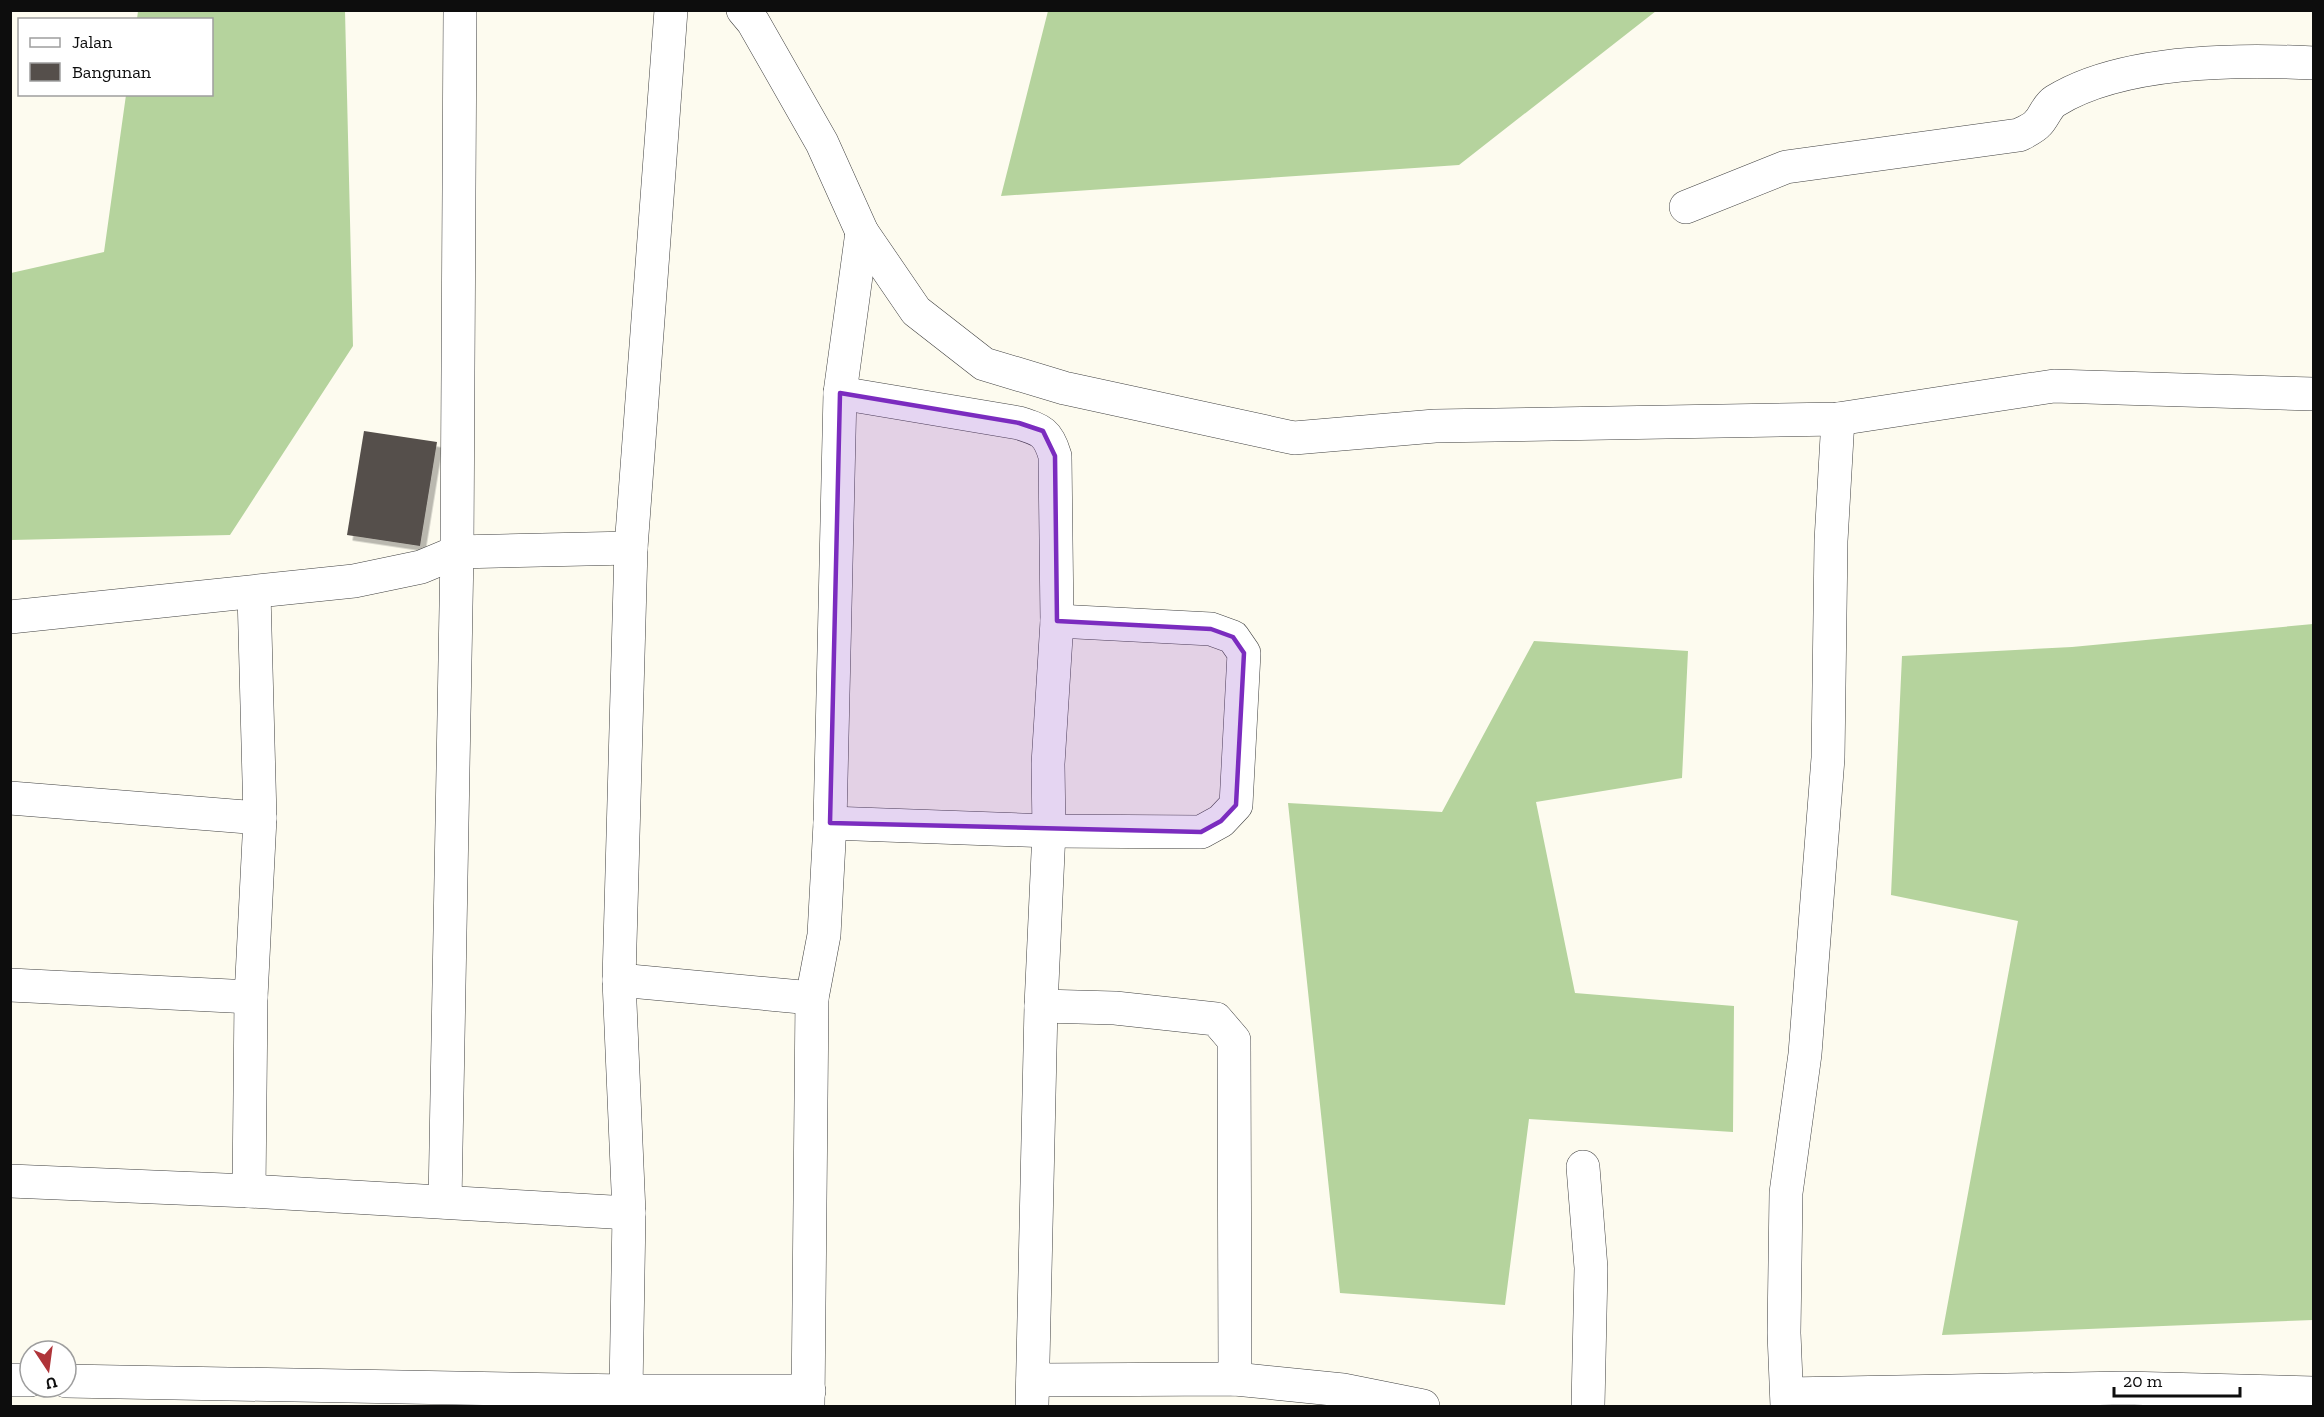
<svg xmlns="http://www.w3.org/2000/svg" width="2324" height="1417" font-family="'Zilla Slab',serif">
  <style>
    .forest { fill: #b5d39d }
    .building { fill: #554f4b; filter: url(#shadow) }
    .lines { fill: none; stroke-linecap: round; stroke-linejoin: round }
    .street-casing { stroke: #404040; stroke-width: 34 }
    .street { stroke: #fff; stroke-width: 33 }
    .marked { fill: #7b2cbf; fill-opacity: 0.2; stroke: #7b2cbf; stroke-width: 4.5; stroke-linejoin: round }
  </style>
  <defs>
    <filter id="shadow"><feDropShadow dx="5.5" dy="5.5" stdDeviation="0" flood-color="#0004"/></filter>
  </defs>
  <rect width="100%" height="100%" fill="#fdfbef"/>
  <g class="forest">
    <polygon points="138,11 345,11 353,346 230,535 11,540 11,273 104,252 126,95 212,94 212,20 137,19"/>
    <polygon points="1048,11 1048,10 1656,11 1459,165 1001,196"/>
    <polygon points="2313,624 2313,1320 1942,1335 2018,921 1891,895 1902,656 2072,647"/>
    <polygon points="1534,641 1688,651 1682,778 1536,802 1575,993 1734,1006 1733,1132 1529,1119 1505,1305 1340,1293 1288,803 1442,812"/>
  </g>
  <polygon class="building" points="364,431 437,442 420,546 347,535"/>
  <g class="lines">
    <g class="street-casing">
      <g id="street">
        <polyline points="743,10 753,22 822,143 862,232 916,311 984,364 1064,388 1294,438 1435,426 1838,419 2054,386 2314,394"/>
        <path d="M1686 207 1786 167 2019 135C2025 132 2034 128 2038 123 2044 117 2047 106 2055 101 2121 60 2237 59 2314 63"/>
        <path d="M840 393 1019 423C1041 430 1048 432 1055 456L1057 621 1048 764 1049 831 1041 1006 1032 1406"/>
        <polyline points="10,617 354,581 421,567 457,552 631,548"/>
        <polyline points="10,798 260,818"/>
        <polyline points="830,823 1049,831 1201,832 1221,821 1236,805 1244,653 1233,637 1211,629 1057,621"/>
        <polyline points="619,980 812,998"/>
        <polyline points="10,985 251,997"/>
        <polyline points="1041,1006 1115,1008 1216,1019 1234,1040 1235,1379"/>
        <polyline points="1583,1167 1591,1268 1588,1406"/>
        <polyline points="10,1181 249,1191 629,1213"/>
        <polyline points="249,1191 251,997 260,818 254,593"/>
        <polyline points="445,1202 457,552 460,10"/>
        <polyline points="10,1380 30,1380"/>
        <polyline points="1033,1380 1235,1379 1343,1390 1423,1406"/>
        <polyline points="66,1381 626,1391 809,1391"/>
        <polyline points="626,1391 629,1213 619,980 631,548 671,10"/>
        <polyline points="1787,1394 2125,1388 2314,1393"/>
        <polyline points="808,1406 812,998 824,935 830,823 840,393 862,232"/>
        <polyline points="1787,1406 1784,1333 1786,1193 1805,1054 1828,758 1831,541 1838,419"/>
      </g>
    </g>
    <use href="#street" class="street"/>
  </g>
  <path class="marked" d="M840 393 1019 423 1043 431 1055 456 1057 621 1211 629 1233 637 1244 653 1236 805 1221 821 1201 832 830 823Z"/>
  <rect width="2324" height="1417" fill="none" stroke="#0d0d0d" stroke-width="24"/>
  <rect x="18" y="18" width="195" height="78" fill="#ffffff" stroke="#9e9e9e" stroke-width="1.5"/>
  <rect x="30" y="38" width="30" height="9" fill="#ffffff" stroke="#9e9e9e" stroke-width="1.5"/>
  <text x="72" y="48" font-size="18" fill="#0d0d0d">Jalan</text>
  <rect x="30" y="63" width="30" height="18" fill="#554f4b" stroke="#9e9e9e" stroke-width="1.5"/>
  <text x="72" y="78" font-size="18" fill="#0d0d0d">Bangunan</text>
  <g transform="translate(48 1369) rotate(167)"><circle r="28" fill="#ffffff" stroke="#9e9e9e" stroke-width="1.5"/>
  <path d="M0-4.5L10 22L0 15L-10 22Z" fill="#af3439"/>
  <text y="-9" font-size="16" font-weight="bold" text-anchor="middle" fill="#0d0d0d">U</text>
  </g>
  <path d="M2114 1387v9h126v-9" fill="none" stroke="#0d0d0d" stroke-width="3"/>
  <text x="2123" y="1387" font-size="18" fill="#0d0d0d" stroke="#ffffff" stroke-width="4.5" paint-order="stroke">20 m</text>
</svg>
